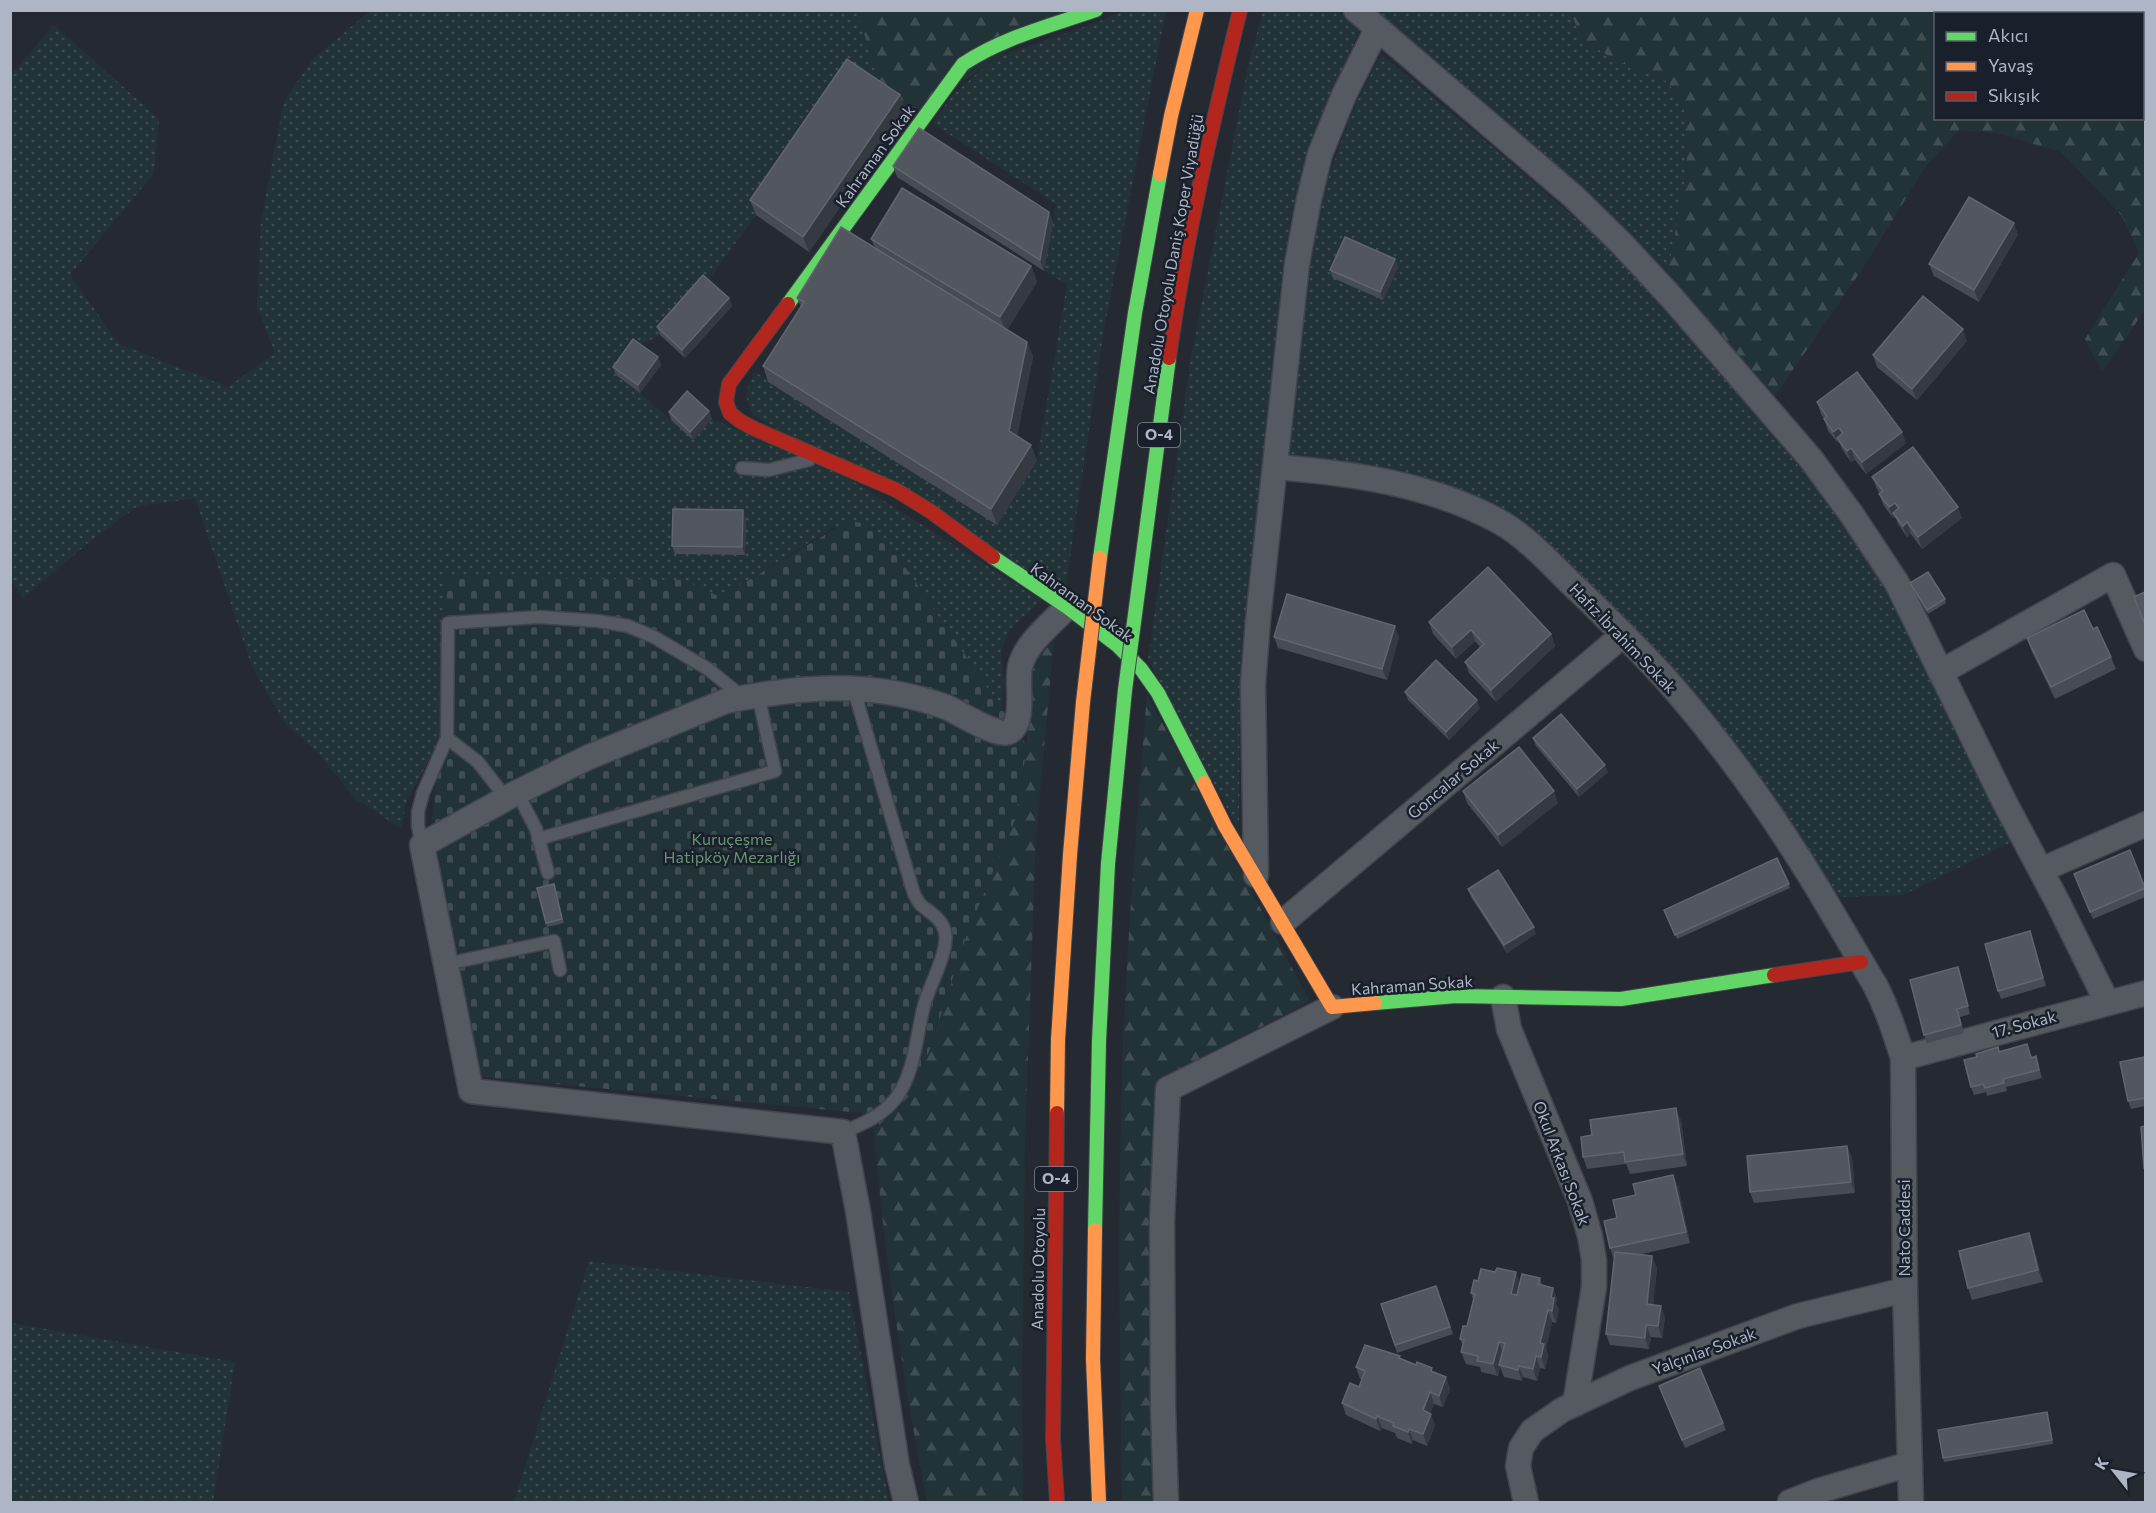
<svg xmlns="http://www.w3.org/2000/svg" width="2156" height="1513" font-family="Commissioner,sans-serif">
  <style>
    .grass { fill: url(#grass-dots) }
    .forest { fill: url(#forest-firs); fill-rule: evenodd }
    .cemetery { fill: url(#cemetery-stones) }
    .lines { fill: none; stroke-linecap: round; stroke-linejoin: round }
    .lane-casing { stroke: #41444b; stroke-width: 15 }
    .street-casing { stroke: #41444b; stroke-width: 27 }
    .fast-casing { stroke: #41444b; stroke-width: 16 }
    .slow-casing { stroke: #41444b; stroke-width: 16 }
    .jam-casing { stroke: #41444b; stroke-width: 16 }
    .lane { stroke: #555960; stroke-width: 12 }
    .street { stroke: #555960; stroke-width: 24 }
    .fast { stroke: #63d668; stroke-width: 14 }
    .slow { stroke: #ff974d; stroke-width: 14 }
    .jam { stroke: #b3261e; stroke-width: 14 }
    .fast-bridge-casing { stroke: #42454d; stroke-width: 16; stroke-linecap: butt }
    .slow-bridge-casing { stroke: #42454d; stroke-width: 16; stroke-linecap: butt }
    .jam-bridge-casing { stroke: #42454d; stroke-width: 16; stroke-linecap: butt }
    .fast-bridge { stroke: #63d668; stroke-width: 14 }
    .slow-bridge { stroke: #ff974d; stroke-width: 14 }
    .jam-bridge { stroke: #b3261e; stroke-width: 14 }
    .wall { fill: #474b53 }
    .shaded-wall { fill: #353940 }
    .building { fill: #52565f; stroke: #60656f; stroke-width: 1.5 }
    .labels { text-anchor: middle; stroke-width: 5; stroke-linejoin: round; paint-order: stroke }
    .shield { fill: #19202c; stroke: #818896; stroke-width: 1.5 }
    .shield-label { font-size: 15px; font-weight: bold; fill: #aeb5c4 }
    .street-label { font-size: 16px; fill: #aeb5c4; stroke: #19202c }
    .park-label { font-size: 16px; fill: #669473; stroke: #19202c }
  </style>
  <defs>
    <pattern id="grass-dots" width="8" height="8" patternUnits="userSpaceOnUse" patternTransform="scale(1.5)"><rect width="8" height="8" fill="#223337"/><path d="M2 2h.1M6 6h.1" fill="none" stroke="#404e52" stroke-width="1.8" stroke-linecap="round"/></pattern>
    <pattern id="forest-firs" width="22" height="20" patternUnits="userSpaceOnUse" patternTransform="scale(1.5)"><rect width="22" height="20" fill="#223337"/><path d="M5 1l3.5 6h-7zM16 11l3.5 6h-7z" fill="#404e52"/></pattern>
    <pattern id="cemetery-stones" width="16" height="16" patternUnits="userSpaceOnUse" patternTransform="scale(1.5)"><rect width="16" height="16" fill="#223337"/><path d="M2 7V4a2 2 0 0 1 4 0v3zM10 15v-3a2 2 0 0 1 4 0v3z" fill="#404e52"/></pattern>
  </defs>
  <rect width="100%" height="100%" fill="#252932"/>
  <g class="grass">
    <polygon points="857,10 884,96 756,215 707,282 660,335 636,347 616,375 640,393 693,440 712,419 832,468 1041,600 1009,630 1001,651 1004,682 1002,711 888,542 833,528 720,597 683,580 442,736 406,802 402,829 356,799 315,750 287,726 252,667 195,498 136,507 88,543 23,598 11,579 11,75 54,25 159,119 154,173 70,275 119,344 228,387 275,353 257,307 261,221 284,101 314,58 370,11"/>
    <path d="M1122 11H1166L1104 329 1065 592 753 415C744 397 745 390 755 372L997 524 1037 460 1067 284 1044 271 1056 204 932 123 952 96 993 59 1095 23Z"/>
    <polygon points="1263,11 1340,11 1360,28 1307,158 1291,217 1280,288 1272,387 1240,678 1239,831 1148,659 1191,358 1248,66"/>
    <polygon points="1378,11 1570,11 1582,39 1615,60 1668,82 1684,108 1687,170 1667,276 1601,206"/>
    <polygon points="1381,54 1509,161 1611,250 1712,361 1820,492 1890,594 2011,842 1903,895 1839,897 1794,833 1518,521 1289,459 1306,291 1323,193 1352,112"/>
    <polygon points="589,1261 849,1292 889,1502 514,1502"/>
    <polygon points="11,1323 235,1362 213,1502 11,1502"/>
  </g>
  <g class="forest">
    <polygon points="857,11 1068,11 911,115 884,96"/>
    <path d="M1570 11H2145V310L2102 372 2085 339 2139 253 2122 216 2061 152 2000 134 1959 130 1925 167 1865 265 1775 396 1667 276 1687 170 1684 108 1668 82 1615 60 1582 39ZM1936 14H2142V118H1936Z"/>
    <path d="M1054 640 1036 835 1025 1141 1022 1380 1023 1502H927C903 1379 884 1255 874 1130L911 1094 923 1070 968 931 1015 820 1027 746V686L1032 664Z"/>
    <path d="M1147 694 1309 1000 1298 1008 1202 1057 1156 1089 1150 1237 1153 1502H1122C1120 1372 1118 1242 1121 1111 1124 972 1136 833 1147 694Z"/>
  </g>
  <polygon class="cemetery" points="850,520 871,526 888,542 1027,746 1015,820 968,931 923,1070 911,1094 874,1130 862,1113 482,1077 431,827 442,736 444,577 683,580 720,597"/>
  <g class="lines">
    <g class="lane-casing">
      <g id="lane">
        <polyline points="742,468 769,470 809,460"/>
        <polyline points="447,738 478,762 506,798"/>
        <polyline points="517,792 536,829 548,873"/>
        <polyline points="538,839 775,771 758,695"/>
        <polyline points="422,845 418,826 418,812 423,793 447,738 448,623 539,617 598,621 628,626 654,637 708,669 734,690 739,698"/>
        <polyline points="446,964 554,941 560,970"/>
        <path d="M843 1132C863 1124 882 1116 896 1098 916 1071 916 1033 925 1002 931 983 949 950 945 932 942 918 930 913 921 905 918 902 916 897 914 894L853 687"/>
      </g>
    </g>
    <g class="street-casing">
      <g id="street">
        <polyline points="1356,10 1574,197 1622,244 1673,299 1811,459 1852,515 1897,583 2004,801 2057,901 2107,1002"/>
        <path d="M1275 467C1352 473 1431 484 1500 522 1530 539 1554 568 1579 591 1607 618 1636 647 1663 676 1727 748 1784 830 1833 914 1847 938 1861 961 1875 985 1887 1008 1895 1033 1903 1058L1905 1290 1911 1502"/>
        <polyline points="1941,672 2113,575 2146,649"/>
        <polyline points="2041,870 2146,824"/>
        <polyline points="1256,875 1253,684 1258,620 1297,264 1309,199 1320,154 1344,95 1377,29"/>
        <polyline points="1283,922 1623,635"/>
        <polyline points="1503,997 1509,1029 1580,1201 1590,1236 1594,1260 1594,1287 1575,1404"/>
        <polyline points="1903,1058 2146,993"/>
        <path d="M906 1502 897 1465 858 1211 843 1132 471 1091 422 845 514 794 589 757 726 701C802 686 872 680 946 707 958 712 999 738 1009 732 1026 722 1016 684 1020 667 1025 644 1051 624 1067 607"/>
        <polyline points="1166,1502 1163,1407 1162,1221 1168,1089 1332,1007"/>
        <polyline points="1526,1502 1518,1466 1521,1448 1532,1431 1562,1410 1630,1378 1798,1316 1905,1290"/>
        <polyline points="1790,1502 1818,1491 1910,1464"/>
      </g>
    </g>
    <g class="fast-casing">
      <g id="fast">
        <path d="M788 304 963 64C1004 37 1050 26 1096 10"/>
        <polyline points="993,557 1067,607 1118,646 1141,669 1158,693 1204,783"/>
        <polyline points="1375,1003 1456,996 1621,999 1774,975"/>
        <polyline points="1095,1230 1099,1041 1108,864"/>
      </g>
    </g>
    <g class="slow-casing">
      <g id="slow">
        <polyline points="1204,783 1225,826 1332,1007 1375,1003"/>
        <polyline points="1057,1113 1058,1040 1070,855"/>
        <polyline points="1095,1230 1093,1359 1099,1502"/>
      </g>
    </g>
    <g class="jam-casing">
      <g id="jam">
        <polyline points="788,304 729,384 726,402 730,413 740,421 755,429 896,490 930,511 993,557"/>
        <polyline points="1774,975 1861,962"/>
        <polyline points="1057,1502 1053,1439 1057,1113"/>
      </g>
    </g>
    <use href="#lane" class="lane"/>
    <use href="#street" class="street"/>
    <use href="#fast" class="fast"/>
    <use href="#slow" class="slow"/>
    <use href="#jam" class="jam"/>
    <g class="fast-bridge-casing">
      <g id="fast-bridge">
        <polyline points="1100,558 1135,313 1160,174"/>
        <polyline points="1108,864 1125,690 1169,358"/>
      </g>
    </g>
    <g class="slow-bridge-casing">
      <g id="slow-bridge">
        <polyline points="1160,174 1171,116 1197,10"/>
        <polyline points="1070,855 1083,702 1100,558"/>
      </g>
    </g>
    <g class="jam-bridge-casing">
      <path id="jam-bridge" d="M1169 358C1185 241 1212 125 1240 10"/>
    </g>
    <use href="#fast-bridge" class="fast-bridge"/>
    <use href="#slow-bridge" class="slow-bridge"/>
    <use href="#jam-bridge" class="jam-bridge"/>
  </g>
  <g class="wall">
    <polygon points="906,111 809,252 756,215 750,200"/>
    <polygon points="893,166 1049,212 1053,223 1044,271 897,177"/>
    <polygon points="2018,234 1979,302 1934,276 1929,264"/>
    <polygon points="871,239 1031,266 1037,282 1007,330 1027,342 1033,357 1017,436 1037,460 997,525 768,382 763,366 801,307 797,298 875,248"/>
    <polygon points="1395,259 1398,267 1383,300 1333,278 1330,270"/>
    <polygon points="729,298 732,306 685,358 660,335 657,327"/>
    <polygon points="1967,341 1917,400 1877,367 1873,355"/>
    <polygon points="658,357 661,365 640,393 616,375 613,367"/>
    <polygon points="1817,402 1906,443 1866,474 1855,460 1851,462 1842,449 1839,442 1838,443 1828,431 1824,419 1821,414"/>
    <polygon points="709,411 712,419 693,440 671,420 669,412"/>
    <polygon points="1872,477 1962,518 1922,549 1911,534 1907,537 1898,524 1895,517 1893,518 1884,506 1879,494 1880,494 1877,489"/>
    <polygon points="746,518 745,555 675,554 672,546"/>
    <polygon points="1910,583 1945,599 1946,603 1928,614"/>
    <polygon points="1429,622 1551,634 1555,646 1496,702 1469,673 1465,662 1480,647 1475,641 1456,659 1433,634"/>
    <polygon points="2093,629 2111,657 2116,669 2055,699 2031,650 2027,638"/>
    <polygon points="1274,637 1399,637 1387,680 1278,648"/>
    <polygon points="1405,692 1480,708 1449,740 1408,700"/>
    <polygon points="1533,738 1608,772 1579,797 1536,746"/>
    <polygon points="1463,791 1558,803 1502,847 1467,803"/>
    <polygon points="1777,858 1790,888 1677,939 1664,910"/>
    <polygon points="2074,874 2145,887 2145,897 2093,919"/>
    <polygon points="554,884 564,923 547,927 546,923"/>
    <polygon points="1468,889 1536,934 1507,953 1471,897"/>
    <polygon points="2030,931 2046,986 2001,999 1998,991"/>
    <polygon points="1958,967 1970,1014 1960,1017 1964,1033 1927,1043 1924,1035"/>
    <polygon points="2027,1044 2032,1057 2038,1064 2042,1078 2006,1087 2007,1091 1987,1096 1986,1092 1974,1095 1971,1087 2000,1051"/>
    <polygon points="2145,1057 2145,1106 2131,1109 2128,1101"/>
    <polygon points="1681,1120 1687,1166 1630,1174 1626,1164 1587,1169 1583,1157"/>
    <polygon points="1847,1146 1852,1158 1855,1193 1754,1203 1750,1192"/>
    <polygon points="1678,1186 1690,1243 1638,1255 1657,1268 1653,1305 1665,1317 1662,1338 1651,1337 1649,1349 1610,1345 1606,1334 1614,1260 1610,1248"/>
    <polygon points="2029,1233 2033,1245 2043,1282 1972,1300 1968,1288"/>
    <polygon points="1540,1278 1542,1285 1553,1288 1557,1299 1556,1304 1559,1310 1556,1323 1552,1322 1546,1348 1548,1356 1545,1369 1540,1368 1537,1381 1523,1377 1522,1381 1504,1377 1500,1367 1498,1376 1481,1372 1480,1367 1466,1364 1461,1352 1463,1347 1460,1339 1467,1326 1473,1300 1471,1293 1478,1281 1520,1283"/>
    <polygon points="1436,1286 1453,1334 1397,1353 1381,1304"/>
    <polygon points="1401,1359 1446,1377 1450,1389 1443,1407 1434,1404 1430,1413 1435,1425 1427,1446 1413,1440 1412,1444 1397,1438 1395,1433 1382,1428 1380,1431 1346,1415 1342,1403 1359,1387 1362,1379 1360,1379 1356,1367"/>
    <polygon points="1662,1393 1723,1423 1726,1430 1685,1448"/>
    <polygon points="2048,1416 2053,1444 1944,1462 1943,1458"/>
  </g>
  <g class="shaded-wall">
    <polygon points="900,95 906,111 809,252 803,237"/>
    <polygon points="1049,212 1053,223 1044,271 1040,260"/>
    <polygon points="2014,223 2018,234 1979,302 1974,290"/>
    <polygon points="1395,259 1398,267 1383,300 1380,292"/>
    <polygon points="1031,266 1037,282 1006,332 1000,317"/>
    <polygon points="729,298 732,306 685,358 682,350"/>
    <polygon points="1963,329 1967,341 1917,400 1912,389"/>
    <polygon points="1027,342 1033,357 1015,446 1009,431"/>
    <polygon points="658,357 661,365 640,393 638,385"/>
    <polygon points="709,411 712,419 693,440 690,432"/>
    <polygon points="1839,428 1843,439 1837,438 1839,442 1838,443 1833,432"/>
    <polygon points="1902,432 1906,443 1866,474 1862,462"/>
    <polygon points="1031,445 1037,460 997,525 991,509"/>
    <polygon points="1851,448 1855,460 1851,462 1847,451"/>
    <polygon points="1895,503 1899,514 1893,513 1895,517 1893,518 1889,507"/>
    <polygon points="1958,507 1962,518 1922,549 1918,537"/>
    <polygon points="743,510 746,518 745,555 742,547"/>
    <polygon points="1907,522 1911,534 1907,537 1903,526"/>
    <polygon points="1395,626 1399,637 1387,680 1382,669"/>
    <polygon points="1471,630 1475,641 1456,659 1452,647"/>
    <polygon points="1551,634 1555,646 1496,702 1491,690"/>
    <polygon points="1477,700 1480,708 1449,740 1446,732"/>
    <polygon points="1605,765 1608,772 1579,797 1577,789"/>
    <polygon points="1554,791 1558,803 1502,847 1498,835"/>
    <polygon points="1534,927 1536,934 1507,953 1504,945"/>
    <polygon points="2030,931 2033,939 2046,986 2043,978"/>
    <polygon points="1958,967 1961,975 1970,1014 1968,1006"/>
    <polygon points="1676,1108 1681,1120 1687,1166 1683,1154"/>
    <polygon points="1847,1146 1852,1158 1855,1193 1851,1182"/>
    <polygon points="1673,1175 1678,1186 1690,1243 1686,1232"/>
    <polygon points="2029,1233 2033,1245 2043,1282 2038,1270"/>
    <polygon points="1652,1256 1657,1268 1652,1316 1647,1304"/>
    <polygon points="1516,1272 1520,1284 1516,1305 1511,1294"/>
    <polygon points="1553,1288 1557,1299 1556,1304 1559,1310 1556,1323 1552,1311 1551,1298"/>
    <polygon points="1661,1306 1665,1317 1662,1338 1658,1326"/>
    <polygon points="1548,1310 1552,1322 1546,1348 1548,1356 1545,1369 1541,1357 1540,1343"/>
    <polygon points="1646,1325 1651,1337 1649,1349 1645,1338"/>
    <polygon points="1499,1342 1503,1354 1498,1376 1493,1364"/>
    <polygon points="1536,1356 1540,1368 1537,1381 1533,1369"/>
    <polygon points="1519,1366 1523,1377 1522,1381 1518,1370"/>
    <polygon points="1446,1377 1450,1389 1443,1407 1439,1396"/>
    <polygon points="1430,1392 1434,1404 1427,1422 1423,1410"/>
    <polygon points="1431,1414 1435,1425 1427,1446 1423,1434"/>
    <polygon points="1377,1416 1382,1428 1380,1431 1376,1419"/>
    <polygon points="1409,1429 1413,1440 1412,1444 1408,1432"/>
  </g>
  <g class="building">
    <polygon points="847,59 900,95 803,237 750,200"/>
    <polygon points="919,128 1049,212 1040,260 893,166"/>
    <polygon points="902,188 1031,266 1000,317 871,239"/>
    <polygon points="1969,197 2014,223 1974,290 1929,264"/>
    <polygon points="841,227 1027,342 1009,431 1031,445 991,509 763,366 804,302 797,298"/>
    <polygon points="1345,237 1395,259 1380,292 1330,270"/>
    <polygon points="703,275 729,298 682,350 657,327"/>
    <polygon points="1923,296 1963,329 1912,389 1873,355"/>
    <polygon points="633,339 658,357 638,385 613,367"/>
    <polygon points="1857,372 1902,432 1862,462 1851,448 1847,451 1837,438 1843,433 1839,428 1833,432 1824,419 1827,417 1817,402"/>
    <polygon points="687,391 709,411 690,432 669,412"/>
    <polygon points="1913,447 1958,507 1918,537 1907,522 1903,526 1893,513 1899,508 1895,503 1889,507 1879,494 1883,491 1872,477"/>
    <polygon points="673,509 743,510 742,547 672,546"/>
    <polygon points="1488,567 1551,634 1491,690 1465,662 1484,644 1471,630 1452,647 1429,622"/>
    <polygon points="1928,572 1945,599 1927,610 1910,583"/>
    <polygon points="2145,592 2145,625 2134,597"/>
    <polygon points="1287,594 1395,626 1382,669 1274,637"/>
    <polygon points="2084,610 2093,629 2097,627 2111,657 2051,687 2027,638"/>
    <polygon points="1436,660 1477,700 1446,732 1405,692"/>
    <polygon points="1561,714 1605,765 1577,789 1533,738"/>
    <polygon points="1519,747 1554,791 1498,835 1463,791"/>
    <polygon points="2130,850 2145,888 2090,912 2074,874"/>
    <polygon points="1777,858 1789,884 1675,935 1664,910"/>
    <polygon points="1498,870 1534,927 1504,945 1468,889"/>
    <polygon points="554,884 562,919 546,923 537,888"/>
    <polygon points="2030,931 2043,978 1998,991 1985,944"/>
    <polygon points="1958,967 1968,1006 1957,1009 1961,1025 1924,1035 1910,980"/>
    <polygon points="2027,1044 2031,1058 2036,1056 2039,1070 2003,1079 2004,1083 1985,1088 1983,1084 1971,1087 1964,1060 1977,1057 1976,1054 1998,1047 1999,1052"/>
    <polygon points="2145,1057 2145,1098 2128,1101 2120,1062"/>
    <polygon points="1676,1108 1683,1154 1625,1162 1624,1152 1583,1157 1581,1137 1592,1135 1590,1120"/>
    <polygon points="2145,1126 2145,1168 2144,1168 2141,1127"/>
    <polygon points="1847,1146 1851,1182 1750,1192 1747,1156"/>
    <polygon points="1673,1175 1686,1232 1610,1248 1604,1221 1617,1218 1613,1200 1636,1195 1633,1184"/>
    <polygon points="2029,1233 2038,1270 1968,1288 1959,1251"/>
    <polygon points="1615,1252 1652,1256 1647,1304 1661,1306 1658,1326 1646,1325 1645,1338 1606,1334"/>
    <polygon points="1497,1268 1516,1272 1511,1294 1517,1295 1522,1274 1540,1278 1538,1284 1553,1288 1551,1298 1554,1298 1552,1311 1548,1310 1540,1343 1544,1344 1541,1357 1536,1356 1533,1369 1519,1366 1518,1370 1499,1365 1505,1343 1499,1342 1493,1364 1477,1361 1478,1356 1461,1352 1464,1340 1460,1339 1463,1326 1467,1326 1475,1294 1471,1293 1474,1280 1478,1281 1481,1269 1495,1272"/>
    <polygon points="1436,1286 1450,1327 1395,1345 1381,1304"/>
    <polygon points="1365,1345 1400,1356 1399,1358 1416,1365 1417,1362 1432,1368 1431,1371 1446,1377 1439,1396 1430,1392 1423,1410 1431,1414 1423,1434 1409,1429 1408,1432 1393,1426 1394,1423 1377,1416 1376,1419 1342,1403 1350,1383 1359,1387 1365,1371 1356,1367"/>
    <polygon points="1700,1368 1723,1423 1682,1440 1659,1386"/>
    <polygon points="2047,1412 2052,1440 1943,1458 1938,1430"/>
  </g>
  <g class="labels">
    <g class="shield">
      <rect x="1138" y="423" width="42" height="24" rx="4.5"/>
      <rect x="1035" y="1167" width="42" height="24" rx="4.5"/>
    </g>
    <g class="shield-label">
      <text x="1159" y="440">O-4</text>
      <text x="1056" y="1184">O-4</text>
    </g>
    <g class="street-label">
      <text transform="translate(875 156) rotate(-54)" y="6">Kahraman Sokak</text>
      <text transform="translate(1173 254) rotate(-80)" y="6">Anadolu Otoyolu Daniş Koper Viyadüğü</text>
      <text transform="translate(1082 602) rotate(36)" y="6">Kahraman Sokak</text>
      <text transform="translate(1623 638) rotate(46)" y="6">Hafız İbrahim Sokak</text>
      <text transform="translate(1453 779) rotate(-40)" y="6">Goncalar Sokak</text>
      <text transform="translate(1412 985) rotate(-4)" y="6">Kahraman Sokak</text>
      <text transform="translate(2024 1024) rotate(-15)" y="6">17. Sokak</text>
      <text transform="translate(1562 1163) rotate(69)" y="6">Okul Arkası Sokak</text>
      <text transform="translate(1904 1228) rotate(-90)" y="6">Nato Caddesi</text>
      <text transform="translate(1038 1269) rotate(-89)" y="6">Anadolu Otoyolu</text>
      <text transform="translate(1704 1351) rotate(-20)" y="6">Yalçınlar Sokak</text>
    </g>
    <g class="park-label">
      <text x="732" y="845">Kuruçeşme<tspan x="732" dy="18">Hatipköy Mezarlığı</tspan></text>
    </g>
  </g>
  <rect width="2156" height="1513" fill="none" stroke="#aeb5c4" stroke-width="24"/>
  <rect x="1934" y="12" width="210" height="108" fill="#19202c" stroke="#555c69" stroke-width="1.5"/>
  <rect x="1946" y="32" width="30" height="9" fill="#63d668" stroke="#555c69" stroke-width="1.5"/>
  <text x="1988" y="42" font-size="18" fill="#aeb5c4">Akıcı</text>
  <rect x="1946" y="62" width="30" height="9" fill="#ff974d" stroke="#555c69" stroke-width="1.5"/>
  <text x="1988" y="72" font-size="18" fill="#aeb5c4">Yavaş</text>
  <rect x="1946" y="92" width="30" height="9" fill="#b3261e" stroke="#555c69" stroke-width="1.5"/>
  <text x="1988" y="102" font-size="18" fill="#aeb5c4">Sıkışık</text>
  <g transform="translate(2114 1471) rotate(301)" stroke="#19202c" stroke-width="4.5" paint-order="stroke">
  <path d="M0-4.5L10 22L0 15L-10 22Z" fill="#aeb5c4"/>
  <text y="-9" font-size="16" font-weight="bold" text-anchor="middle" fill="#aeb5c4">K</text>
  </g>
</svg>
